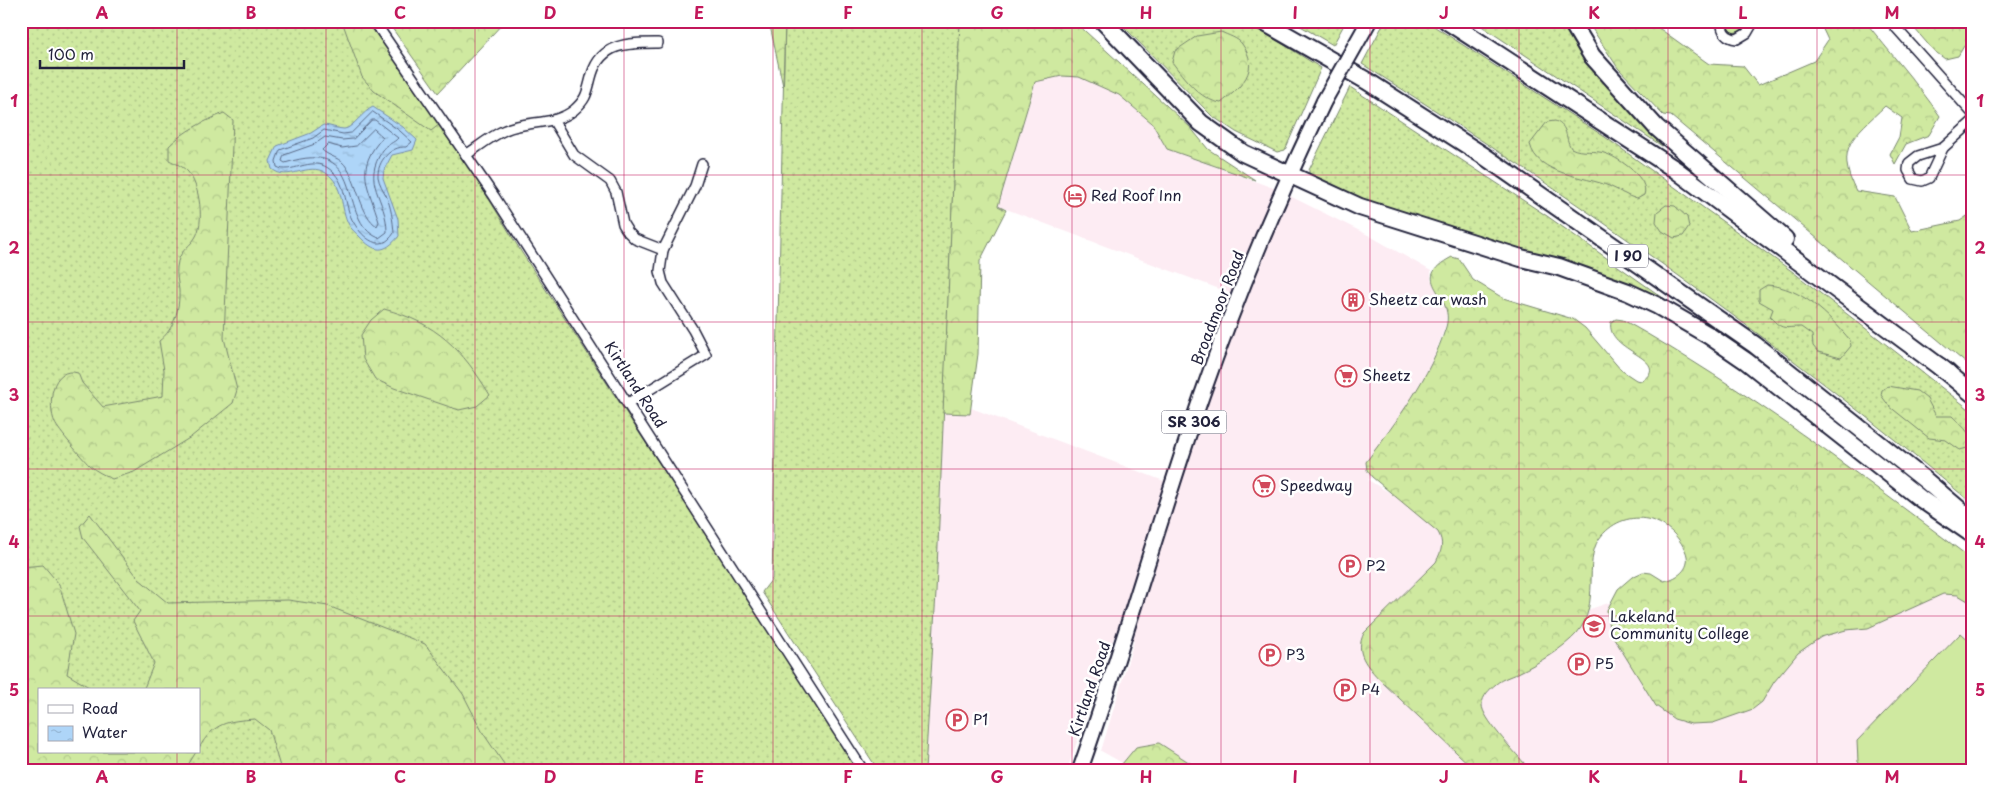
<svg xmlns="http://www.w3.org/2000/svg" width="1994" height="791" font-family="'Playpen Sans',sans-serif">
  <style>
    .built { fill: #fdecf3 }
    .grass { fill: url(#grass-dots); stroke: #78866e; fill-rule: evenodd }
    .forest { fill: url(#forest-crowns); stroke: #78866e }
    .garden { fill: #cfe9a0; stroke: #78866e }
    .water { fill: url(#water-ripples); stroke: #768dac }
    .lines { fill: none; stroke-linecap: round; stroke-linejoin: round }
    .shore { stroke: #5a6a87; stroke-width: 1 }
    .minor-casing { stroke: #22223b; stroke-width: 12 }
    .primary-casing { stroke: #22223b; stroke-width: 18 }
    .motorway-casing { stroke: #22223b; stroke-width: 20 }
    .minor { stroke: #fff; stroke-width: 9 }
    .primary { stroke: #fff; stroke-width: 14 }
    .motorway { stroke: #fff; stroke-width: 16 }
    .primary-bridge-casing { stroke: #22223b; stroke-width: 18; stroke-linecap: butt }
    .primary-bridge { stroke: #fff; stroke-width: 14 }
    .grid { fill: none; stroke: #c2185b; stroke-width: 1; stroke-opacity: 0.55 }
    .labels { text-anchor: middle; stroke-width: 5; stroke-linejoin: round; paint-order: stroke }
    .shield { fill: #fff; stroke: #646476; stroke-width: 1 }
    .shield-label { font-size: 14px; font-weight: bold; fill: #22223b }
    .poi-label { font-size: 15px; fill: #22223b; stroke: #fff; text-anchor: start }
    .street-label { font-size: 15px; fill: #22223b; stroke: #fff }
    .neatline { fill: none; stroke: #c2185b; stroke-width: 2 }
    .grid-label { font-size: 16px; text-anchor: middle; font-weight: bold; fill: #c2185b }
  </style>
  <defs>
    <pattern id="grass-dots" width="8" height="8" patternUnits="userSpaceOnUse" patternTransform="scale(1.25)"><rect width="8" height="8" fill="#cfe9a0"/><path d="M2 2h.1M6 6h.1" fill="none" stroke="#b1c88b" stroke-width="1.8" stroke-linecap="round"/></pattern>
    <pattern id="forest-crowns" width="20" height="18" patternUnits="userSpaceOnUse" patternTransform="scale(1.25)"><rect width="20" height="18" fill="#cfe9a0"/><path d="M2 6a3 3 0 1 1 6 0M12 15a3 3 0 1 1 6 0" fill="none" stroke="#b1c88b"/></pattern>
    <pattern id="water-ripples" width="26" height="14" patternUnits="userSpaceOnUse" patternTransform="scale(1.25)"><rect width="26" height="14" fill="#aed5f8"/><path d="M2 4q2-2 4 0t4 0M15 11q2-2 4 0t4 0" fill="none" stroke="#95b7d6"/></pattern>
  </defs>
  <rect width="100%" height="100%" fill="#fff"/>
  <filter id="ink" filterUnits="userSpaceOnUse"><feTurbulence type="fractalNoise" baseFrequency=".02" numOctaves="2"/><feDisplacementMap in="SourceGraphic" scale="10" xChannelSelector="R" yChannelSelector="G"/><feConvolveMatrix kernelMatrix="1 2 1 2 8 2 1 2 1" color-interpolation-filters="sRGB"/></filter>
  <g filter="url(#ink)">
    <polygon class="built" points="1062,76 1079,77 1119,95 1152,123 1167,149 1276,189 1370,236 1431,271 1431,280 1444,299 1447,309 1446,324 1429,371 1367,470 1372,477 1368,480 1587,610 1763,552 1973,593 1973,770 1135,770 1101,751 1134,641 1114,637 1067,770 925,770 936,593 943,413 969,414 971,408 1164,481 1230,293 998,206 1035,82"/>
    <g class="grass">
      <path d="M21 21H363L473 173 522 253 859 770H21ZM39 690H199V752H39Z"/>
      <polygon points="785,21 960,21 936,593 925,770 878,770 762,592 772,579"/>
      <polygon points="1118,21 1246,21 1321,68 1285,150 1277,152 1236,132 1212,116"/>
      <polygon points="1292,21 1346,21 1333,45"/>
      <path d="M1385 21H1426L1605 137 1793 272 1973 412V504C1780 342 1575 197 1362 64Z"/>
      <polygon points="1474,21 1562,21 1597,74 1662,146"/>
      <polygon points="1727,21 1748,21 1740,31 1733,33 1728,29"/>
      <polygon points="1350,87 1547,216 1676,307 1366,203 1309,175 1309,170"/>
    </g>
    <g class="forest">
      <polygon points="342,21 367,21 440,124 431,131 374,91 362,77"/>
      <polygon points="387,21 505,21 438,93"/>
      <polygon points="769,21 785,21 783,86"/>
      <polygon points="960,21 1074,21 1190,127 1208,149 1255,180 1167,149 1152,123 1119,95 1079,77 1062,76 1035,82 998,206 1006,210 980,261 978,354 970,414 943,413"/>
      <path d="M1587 21H1649L1709 64 1743 66 1758 85 1814 61 1828 40 1819 21H1865C1890 53 1917 83 1940 116L1929 135 1906 144 1895 164 1890 154 1899 137 1902 118 1885 106C1854 136 1834 147 1856 191L1895 197 1912 231 1960 221 1973 212V369L1671 116 1663 115 1618 68Z"/>
      <polygon points="1908,21 1973,21 1973,40 1964,46 1958,56 1945,59 1933,50"/>
      <path d="M1221 32C1227 35 1238 38 1242 44 1261 70 1241 87 1221 103 1200 100 1184 78 1172 62L1175 51 1197 36Z"/>
      <path d="M224 113 233 120 224 338 237 390 233 403 191 437 134 472 112 479C105 475 95 471 89 465 83 459 58 430 55 423 47 405 51 365 78 373L82 383 103 407 163 396 164 370 159 341C174 330 180 308 179 290 178 282 176 274 177 267 179 250 188 249 195 238 205 223 200 186 188 172 184 167 175 163 169 160V146C185 130 203 122 224 113Z"/>
      <path d="M1555 121C1569 127 1564 136 1571 148 1582 154 1595 149 1607 154 1620 159 1650 179 1644 195L1637 199C1626 196 1619 190 1609 186 1585 176 1537 175 1530 144L1547 122Z"/>
      <polygon points="1666,205 1675,206 1687,217 1689,227 1683,236 1674,238 1662,231 1656,222 1657,212"/>
      <path d="M1452 257 1459 259 1473 280 1503 298 1573 319 1585 328 1621 370 1636 380 1642 381C1674 358 1605 352 1611 322L1616 319 1623 320C1746 389 1860 475 1973 560V604L1958 595 1943 594 1868 628 1846 630 1821 637 1798 653 1774 682 1762 702 1753 709 1713 723 1691 724 1674 719 1656 706 1609 630 1607 610 1618 589 1632 577 1643 572 1651 573 1664 581C1679 578 1693 567 1685 550 1668 514 1623 506 1599 539 1583 562 1601 605 1577 633 1565 647 1537 664 1520 672 1513 676 1503 678 1496 684 1490 689 1482 696 1482 705 1482 718 1514 751 1524 763L1527 770H1475L1381 681C1367 666 1354 653 1364 633L1436 562C1442 550 1444 543 1438 532L1372 477 1367 470 1366 462C1398 419 1430 378 1446 327 1456 293 1406 281 1452 257Z"/>
      <path d="M1767 285C1801 287 1829 315 1850 340L1851 346 1841 358 1818 352 1813 346 1812 335 1801 327C1784 327 1783 331 1770 317L1773 309 1759 301V290Z"/>
      <path d="M384 309C437 323 462 349 490 395L477 406 459 410 394 388 375 379 363 359 361 335 371 320Z"/>
      <path d="M1888 386 1917 391 1927 399 1936 416H1952C1959 423 1972 433 1972 444L1967 448 1960 450 1946 440 1929 438 1889 406 1881 395 1882 390Z"/>
      <path d="M90 514 139 579 168 603 288 600 328 606 425 644 463 694 483 733 508 770H281L269 730 255 719C228 721 214 722 199 748V690H140L144 688 154 663 133 621 140 611 83 538 80 526Z"/>
      <polygon points="43,565 59,584 74,634 67,674 94,690 39,690 39,752 196,752 185,770 21,770 21,567"/>
      <polygon points="1159,743 1201,770 1117,770 1136,747"/>
    </g>
    <polygon class="garden" points="1961,633 1973,644 1973,770 1867,770 1858,762 1857,741"/>
    <path class="water" d="M373 107 403 127 417 140 413 150 392 155 384 170 383 178 398 219 399 236C384 254 375 253 359 236 356 233 351 229 349 225 340 209 344 184 326 173 308 161 288 183 272 169L270 161 277 146 311 133 323 125C330 125 337 129 344 129 352 129 363 111 373 107Z"/>
    <g class="lines">
      <g class="shore">
        <path d="M373 112 400 131 412 142 406 147C391 146 377 161 378 177 379 183 383 190 386 195 391 207 393 220 394 233 381 254 363 238 354 223 343 206 348 181 328 168 310 156 291 175 277 167L276 161 280 150 313 138 324 130 343 134 351 133Z"/>
        <path d="M372 120H375L398 138C394 143 387 144 383 150 360 183 387 198 387 232L379 238C335 221 370 136 285 163L282 161 284 155 315 144 325 137 342 140 353 139Z"/>
        <path d="M374 129 383 137C353 170 369 186 379 222L377 226C361 216 358 185 347 168 341 157 329 157 322 150L328 144 342 148 356 146Z"/>
      </g>
      <g class="minor-casing">
        <g id="minor">
          <polyline points="374,21 494,196 863,770"/>
          <path d="M1722 21C1721 32 1727 38 1737 39L1747 33 1754 21"/>
          <polyline points="1890,21 1973,114"/>
          <polyline points="553,120 574,155 610,181 616,192 623,224 628,232 635,239 663,250"/>
          <polygon points="1943,148 1929,178 1922,181 1913,179 1908,170 1909,163 1918,156"/>
          <polyline points="1943,148 1973,121"/>
          <path d="M466 155C478 147 491 136 505 130 526 120 555 126 574 110 588 98 587 91 592 74 602 42 630 43 658 43"/>
          <polyline points="628,403 706,355 693,330 663,283 660,271 663,250 695,186 702,164"/>
        </g>
      </g>
      <g class="primary-casing">
        <path id="primary" d="M1080 770C1124 646 1159 519 1202 395 1237 295 1278 197 1324 101"/>
      </g>
      <g class="motorway-casing">
        <g id="motorway">
          <polyline points="1103,21 1201,123 1243,153 1360,207 1521,258 1559,267 1628,292 1658,306 1708,335 1746,361 1921,499 1973,535"/>
          <polyline points="1262,21 1367,81 1484,156 1755,345 1925,480 1973,521"/>
          <polyline points="1447,21 1676,170 1948,373"/>
          <polyline points="1571,21 1592,56 1656,127 1785,239"/>
          <polyline points="1939,366 1973,394"/>
        </g>
      </g>
      <use href="#minor" class="minor"/>
      <use href="#primary" class="primary"/>
      <use href="#motorway" class="motorway"/>
      <g class="primary-bridge-casing">
        <polyline id="primary-bridge" points="1324,101 1369,21"/>
      </g>
      <use href="#primary-bridge" class="primary-bridge"/>
    </g>
  </g>
  <path class="grid" d="M177 21V690M326 21V770M475 21V770M624 21V770M773 21V770M922 21V770M1072 21V770M1221 21V770M1370 21V770M1519 21V770M1668 21V770M1817 21V770M21 175H1973M21 322H1973M21 469H1973M21 616H1973M177 752V770"/>
  <defs>
    <g id="hotel-ring" transform="scale(1.125)"><circle r="9.5" fill="#fff" stroke="#d1495b" stroke-width="1.5"/><path d="M-6-4.5h1.5V1H6V5H4.5V3h-9V5H-6ZM-4 0a1.8 1.8 0 1 1 3.6 0ZM.5 0V-2.5h3Q6-2.5 6 0Z" fill="#d1495b"/></g>
    <g id="building-ring" transform="scale(1.125)"><circle r="9.5" fill="#fff" stroke="#d1495b" stroke-width="1.5"/><path d="M-4-6H4V6H1V3H-1V6H-4ZM-2.5-4.3h1.7v1.8h-1.7ZM.8-4.3h1.7v1.8H.8ZM-2.5-1h1.7V.8h-1.7ZM.8-1h1.7V.8H.8Z" fill="#d1495b"/></g>
    <g id="supermarket-ring" transform="scale(1.125)"><circle r="9.5" fill="#fff" stroke="#d1495b" stroke-width="1.5"/><path d="M-6-5.5h2.5l.6 2H6L4.5 2H-2.5L-4.4-4H-6ZM-1.5 3.2a1.3 1.3 0 1 0 .1 0ZM3 3.2a1.3 1.3 0 1 0 .1 0Z" fill="#d1495b"/></g>
    <g id="parking-ring" transform="scale(1.125)"><circle r="9.5" fill="#fff" stroke="#d1495b" stroke-width="1.5"/><path d="M-3.5-5.5H1a3.5 3.5 0 0 1 0 7H-1V5.5H-3.5ZM-1-3.4V-.6H.8a1.4 1.4 0 0 0 0-2.8Z" fill="#d1495b"/></g>
    <g id="university-ring" transform="scale(1.125)"><circle r="9.5" fill="#fff" stroke="#d1495b" stroke-width="1.5"/><path d="M0-5L7-2L0 1L-7-2ZM-4 1L0 2.5L4 1V4Q0 6-4 4Z" fill="#d1495b"/></g>
  </defs>
  <g fill-rule="evenodd">
    <use href="#hotel-ring" x="1075" y="196"/>
    <use href="#building-ring" x="1353" y="300"/>
    <use href="#supermarket-ring" x="1346" y="376"/>
    <use href="#supermarket-ring" x="1264" y="486"/>
    <use href="#parking-ring" x="1350" y="566"/>
    <use href="#university-ring" x="1594" y="626"/>
    <use href="#parking-ring" x="1270" y="655"/>
    <use href="#parking-ring" x="1579" y="664"/>
    <use href="#parking-ring" x="1345" y="690"/>
    <use href="#parking-ring" x="957" y="720"/>
  </g>
  <g class="labels">
    <g class="shield">
      <rect x="1608" y="244.5" width="40" height="23" rx="4"/>
      <rect x="1161.5" y="410.5" width="65" height="23" rx="4"/>
    </g>
    <g class="shield-label">
      <text x="1628" y="261">I 90</text>
      <text x="1194" y="427">SR 306</text>
    </g>
    <g class="poi-label">
      <text x="1091" y="201">Red Roof Inn</text>
      <text x="1369" y="305">Sheetz car wash</text>
      <text x="1362" y="381">Sheetz</text>
      <text x="1280" y="491">Speedway</text>
      <text x="1366" y="571">P2</text>
      <text x="1610" y="622">Lakeland<tspan x="1610" dy="17">Community College</tspan></text>
      <text x="1286" y="660">P3</text>
      <text x="1595" y="669">P5</text>
      <text x="1361" y="695">P4</text>
      <text x="973" y="725">P1</text>
    </g>
    <g class="street-label">
      <text transform="translate(1218 308) rotate(-69)" y="5">Broadmoor Road</text>
      <text transform="translate(635 385) rotate(57)" y="5">Kirtland Road</text>
      <text transform="translate(1090 689) rotate(-71)" y="5">Kirtland Road</text>
    </g>
  </g>
  <rect width="1994" height="791" fill="none" stroke="#fff" stroke-width="55"/>
  <rect x="38" y="688" width="162" height="65" fill="#ffffff" stroke="#a7a7b1"/>
  <rect x="48" y="705" width="25" height="8" fill="#ffffff" stroke="#a7a7b1"/>
  <text x="82" y="714" font-size="15" fill="#22223b">Road</text>
  <rect x="48" y="726" width="25" height="15" fill="url(#water-ripples)" stroke="#a7a7b1"/>
  <text x="82" y="738" font-size="15" fill="#22223b">Water</text>
  <path d="M40 60v8h144v-8" fill="none" stroke="#22223b" stroke-width="2.5"/>
  <text x="48" y="60" font-size="15" fill="#22223b" stroke="#ffffff" stroke-width="4" paint-order="stroke">100 m</text>
  <rect x="28" y="28" width="1938" height="736" class="neatline"/>
  <g class="grid-label">
    <text x="102" y="19">A</text>
    <text x="251" y="19">B</text>
    <text x="400" y="19">C</text>
    <text x="550" y="19">D</text>
    <text x="699" y="19">E</text>
    <text x="848" y="19">F</text>
    <text x="997" y="19">G</text>
    <text x="1146" y="19">H</text>
    <text x="1295" y="19">I</text>
    <text x="1444" y="19">J</text>
    <text x="1594" y="19">K</text>
    <text x="1743" y="19">L</text>
    <text x="1892" y="19">M</text>
    <text x="14" y="107">1</text>
    <text x="1980" y="107">1</text>
    <text x="14" y="254">2</text>
    <text x="1980" y="254">2</text>
    <text x="14" y="401">3</text>
    <text x="1980" y="401">3</text>
    <text x="14" y="548">4</text>
    <text x="1980" y="548">4</text>
    <text x="14" y="696">5</text>
    <text x="1980" y="696">5</text>
    <text x="102" y="783">A</text>
    <text x="251" y="783">B</text>
    <text x="400" y="783">C</text>
    <text x="550" y="783">D</text>
    <text x="699" y="783">E</text>
    <text x="848" y="783">F</text>
    <text x="997" y="783">G</text>
    <text x="1146" y="783">H</text>
    <text x="1295" y="783">I</text>
    <text x="1444" y="783">J</text>
    <text x="1594" y="783">K</text>
    <text x="1743" y="783">L</text>
    <text x="1892" y="783">M</text>
  </g>
</svg>
